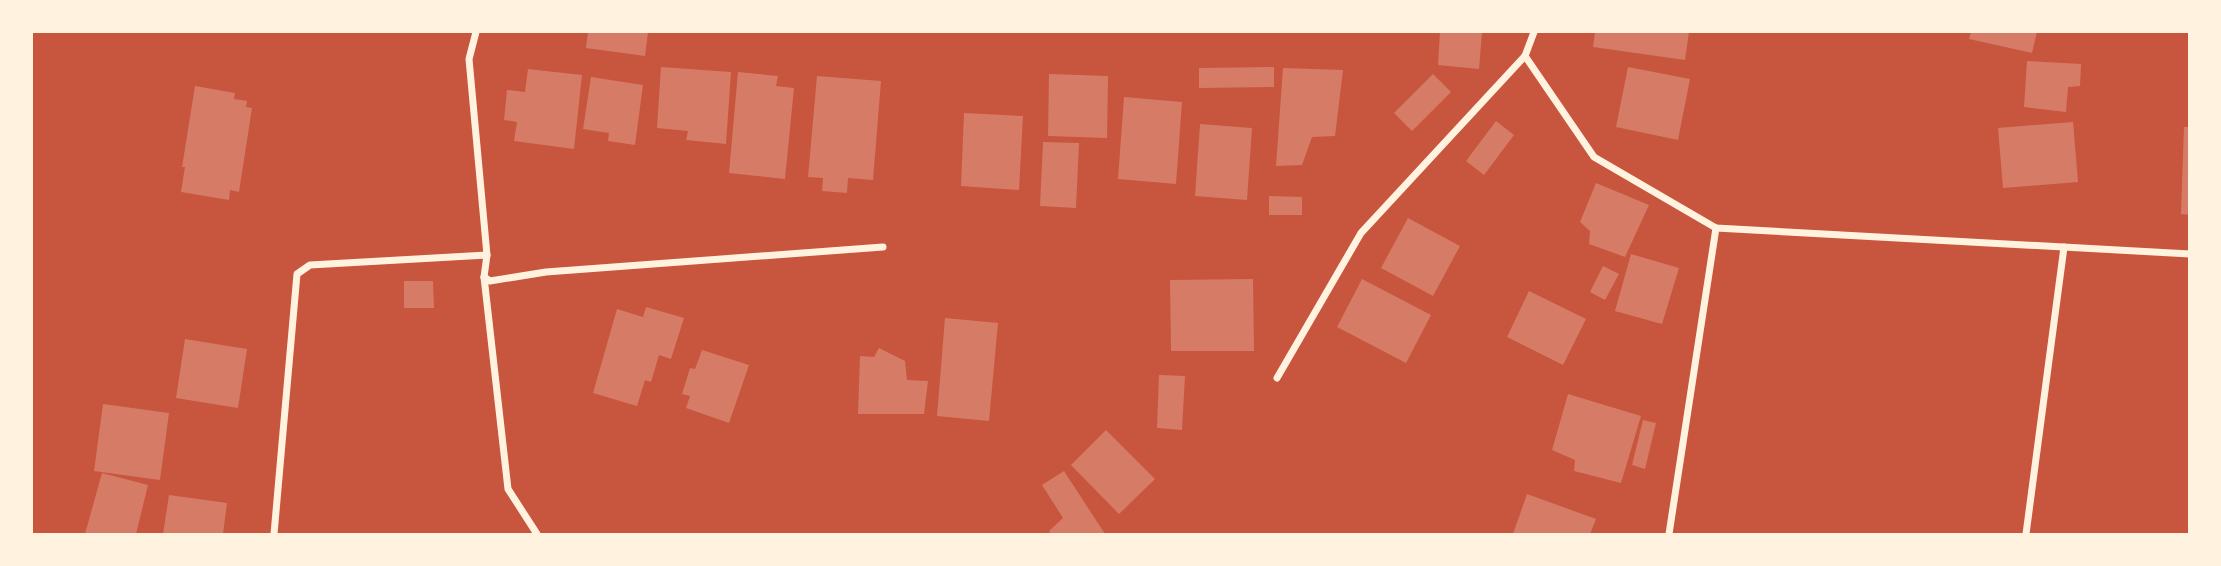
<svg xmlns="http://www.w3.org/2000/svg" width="2221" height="566" font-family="'Libre Baskerville',serif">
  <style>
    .building { fill: #d67c66 }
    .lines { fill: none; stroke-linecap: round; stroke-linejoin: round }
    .minor { stroke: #fff3e0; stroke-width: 7 }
  </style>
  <rect width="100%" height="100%" fill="#c8553d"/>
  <g class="building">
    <polygon points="588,32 648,32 645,56 586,48"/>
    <polygon points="1440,32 1482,32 1479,69 1438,65"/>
    <polygon points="1595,32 1689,32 1685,60 1593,47"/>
    <polygon points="1971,32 2037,32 2032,53 1969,39"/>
    <polygon points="2027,61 2081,64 2080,86 2068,87 2066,112 2024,107"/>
    <polygon points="661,67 731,72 726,144 686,140 688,131 657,128"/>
    <polygon points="1274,67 1274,87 1199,88 1199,68"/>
    <polygon points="1628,67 1690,79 1678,140 1616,127"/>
    <polygon points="1283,68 1343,70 1335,136 1312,137 1302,165 1276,166"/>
    <polygon points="528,69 582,75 574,149 514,141 517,122 504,120 507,90 525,92"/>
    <polygon points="738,72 778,76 776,86 794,88 785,179 729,173"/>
    <polygon points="1049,74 1108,76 1107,138 1048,136"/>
    <polygon points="1433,74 1451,92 1412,131 1394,113"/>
    <polygon points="817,76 881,81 873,180 848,178 847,193 822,191 823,178 808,177"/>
    <polygon points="591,77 643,85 635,145 608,141 609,133 583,129"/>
    <polygon points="195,86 235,93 234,99 247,101 246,107 252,108 239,192 230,190 229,200 181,192 185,167 182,167"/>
    <polygon points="1124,97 1182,102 1176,184 1118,179"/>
    <polygon points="964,113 1023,116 1019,190 961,186"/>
    <polygon points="1496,121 1514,135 1484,175 1466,161"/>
    <polygon points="2073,122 2078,182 2003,188 1998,128"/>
    <polygon points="1200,124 1252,128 1247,200 1195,196"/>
    <polygon points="2184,127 2190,127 2190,215 2181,214"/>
    <polygon points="1043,142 1079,143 1076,208 1040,206"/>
    <polygon points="1596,183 1649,205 1625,257 1589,244 1590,231 1580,222"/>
    <polygon points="1269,196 1302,197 1302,215 1269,215"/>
    <polygon points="1408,218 1460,246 1433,296 1381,268"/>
    <polygon points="1631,254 1679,268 1662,324 1615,311"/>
    <polygon points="1603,266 1619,274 1605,300 1590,292"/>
    <polygon points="1253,279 1254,351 1171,351 1170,280"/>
    <polygon points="1362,279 1431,315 1406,363 1337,327"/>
    <polygon points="404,281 433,281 434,308 404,308"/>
    <polygon points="1529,291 1586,319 1563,365 1507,337"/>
    <polygon points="646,307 684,318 671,359 659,355 651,382 645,380 637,406 593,393 617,309 643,317"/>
    <polygon points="945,318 998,323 989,421 937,416"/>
    <polygon points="185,339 247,349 238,408 176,398"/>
    <polygon points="879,348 905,361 907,380 928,381 924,414 858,414 860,356 874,357"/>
    <polygon points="702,350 749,365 729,423 686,408 690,396 682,394 690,368 695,369"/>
    <polygon points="1159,375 1185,376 1182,430 1157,428"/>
    <polygon points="1568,394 1641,416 1621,483 1574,471 1575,460 1552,450"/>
    <polygon points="103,404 169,413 160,480 94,471"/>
    <polygon points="1643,420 1656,423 1645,469 1632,465"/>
    <polygon points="1106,430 1155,479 1119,514 1071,465"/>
    <polygon points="1064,471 1105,534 1051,534 1049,531 1063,518 1042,485"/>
    <polygon points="102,473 148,485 136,534 85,534"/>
    <polygon points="1527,494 1596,519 1590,534 1513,534"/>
    <polygon points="169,495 227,503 223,534 163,534"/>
  </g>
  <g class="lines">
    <g class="minor">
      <polyline points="476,32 469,59 487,255 484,277 508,489 537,534"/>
      <polyline points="1525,56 1594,157 1716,228 2190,254"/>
      <polyline points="484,277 490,281 546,272 883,247"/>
      <polyline points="1277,378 1361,233 1525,56 1534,32"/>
      <polyline points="274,534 297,274 310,265 487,255"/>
      <polyline points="1669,534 1716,228"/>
      <polyline points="2026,534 2064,247"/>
    </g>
  </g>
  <rect width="2221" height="566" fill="none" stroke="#fff3e0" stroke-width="66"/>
</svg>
